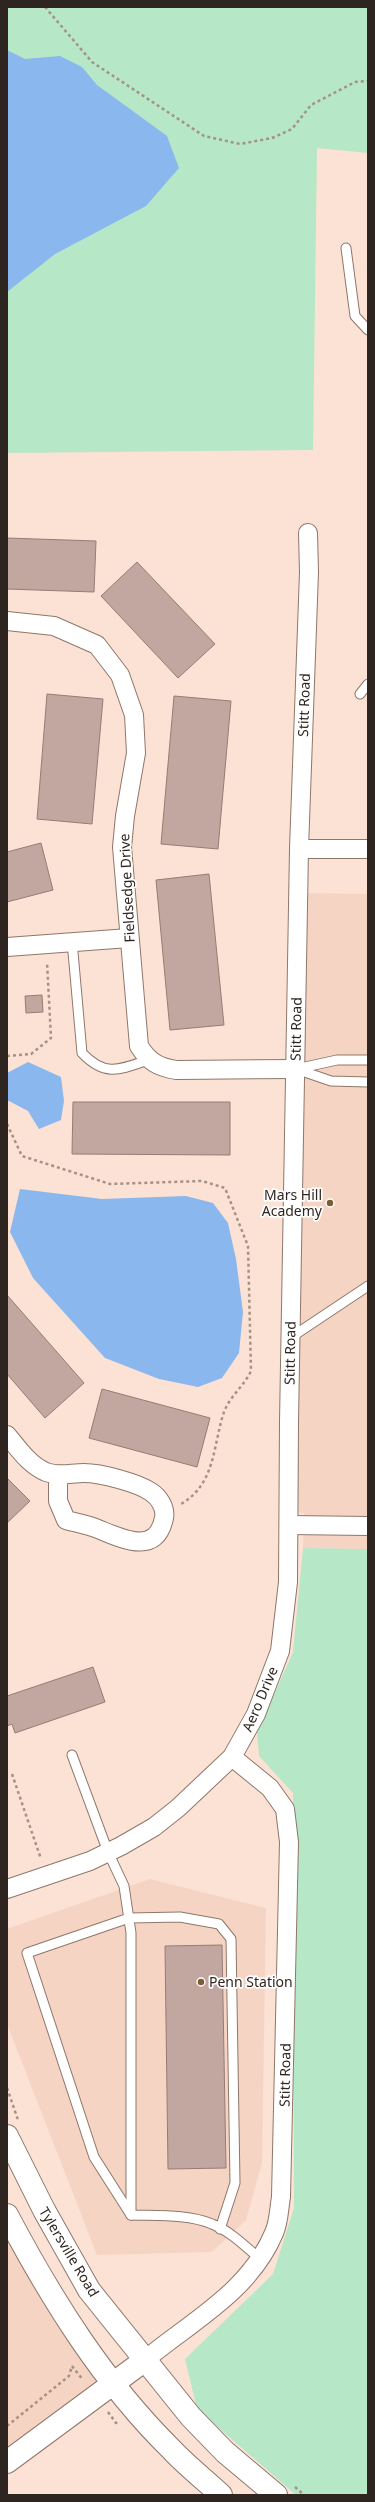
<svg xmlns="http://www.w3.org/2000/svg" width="375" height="2502" font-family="'Noto Sans',sans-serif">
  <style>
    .built { fill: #f5d4c3 }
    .green { fill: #b6e7c7 }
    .water { fill: #8ab7ed }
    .building { fill: #c2a6a0; stroke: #977c76 }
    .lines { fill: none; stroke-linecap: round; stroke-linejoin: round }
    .service-casing { stroke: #8e776a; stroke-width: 11 }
    .minor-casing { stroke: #8e776a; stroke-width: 20 }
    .tertiary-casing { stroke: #8e776a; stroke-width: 24 }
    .secondary-casing { stroke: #8e776a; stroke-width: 24 }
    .path { stroke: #a59287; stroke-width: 2.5; stroke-dasharray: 3 3; stroke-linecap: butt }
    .service { stroke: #fff; stroke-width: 9 }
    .minor { stroke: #fff; stroke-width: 18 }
    .tertiary { stroke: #fff; stroke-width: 22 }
    .secondary { stroke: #fff; stroke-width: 22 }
    .poi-dot { fill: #7c5c32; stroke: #fff; stroke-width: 1.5 }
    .labels { text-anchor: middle; stroke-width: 3.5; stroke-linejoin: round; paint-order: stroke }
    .street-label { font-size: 14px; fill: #2f2520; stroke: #fff }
    .poi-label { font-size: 14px; fill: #2f2520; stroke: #fff; text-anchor: end }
  </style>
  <rect width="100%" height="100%" fill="#fce2d4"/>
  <g class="built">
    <polygon points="299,893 368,894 368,1549 303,1548 304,1513 289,1512"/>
    <polygon points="150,1879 266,1908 262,2163 246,2220 212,2252 97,2255 7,2024 7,1929"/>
    <polygon points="7,2215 112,2383 7,2462"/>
  </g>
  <g class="green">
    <polygon points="7,7 368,7 368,153 317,148 313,450 7,453"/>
    <polygon points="303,1548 368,1549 368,2495 296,2495 197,2409 185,2359 273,2274 294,2208 293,1793 259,1756 257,1733 293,1652"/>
  </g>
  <g class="water">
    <polygon points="7,50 25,59 60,56 82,67 97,85 167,136 179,168 146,206 55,254 7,292"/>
    <polygon points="28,1062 61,1077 64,1101 61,1120 39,1129 28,1111 7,1100 7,1073"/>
    <polygon points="20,1189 102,1199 186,1196 213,1203 228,1223 236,1259 243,1312 239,1353 222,1378 198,1387 159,1379 105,1358 33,1278 10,1232"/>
  </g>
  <g class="building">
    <polygon points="7,538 96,541 94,592 7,589"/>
    <polygon points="137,562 215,644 178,678 101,596"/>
    <polygon points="47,694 103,699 92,824 37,819"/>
    <polygon points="174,696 231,701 218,849 161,844"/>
    <polygon points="41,843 53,890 7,902 7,852"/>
    <polygon points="209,874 224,1025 170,1030 156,880"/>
    <polygon points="42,995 43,1012 26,1013 25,996"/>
    <polygon points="73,1102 230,1102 230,1155 72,1154"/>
    <polygon points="7,1295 84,1383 45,1418 7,1374"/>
    <polygon points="102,1389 210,1418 197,1467 89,1438"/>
    <polygon points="7,1478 30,1501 7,1523"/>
    <polygon points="93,1667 105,1702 15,1733 12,1724 7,1726 7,1696"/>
    <polygon points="222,1945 226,2168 168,2169 165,1946"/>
  </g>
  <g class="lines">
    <g class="service-casing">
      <g id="service">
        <polyline points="346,248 355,316 368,330"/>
        <polyline points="360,694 368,684"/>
        <path d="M72 941 82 1053C105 1077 119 1070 148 1060"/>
        <polyline points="296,1069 331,1081 368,1082"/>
        <polyline points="296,1069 337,1060 368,1060"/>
        <polyline points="290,1338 368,1286"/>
        <polyline points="72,1755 108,1852 124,1886 131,1933 131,2215"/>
        <polyline points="131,2215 94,2157 27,1953 129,1918 180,1917 219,1924 231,1939 235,2183 220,2229"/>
        <path d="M131 2215C157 2216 188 2214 212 2224 230 2231 245 2246 260 2259"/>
      </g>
    </g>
    <g class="minor-casing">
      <g id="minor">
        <path d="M7 621 54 626 97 645 120 675 134 715 136 753 125 816 122 847 139 1046C149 1062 158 1067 176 1070L296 1069"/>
        <polyline points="299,849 368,849"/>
        <polyline points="7,947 129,938"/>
        <path d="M7 1435C18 1448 29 1465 46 1472 59 1477 71 1473 84 1473 101 1473 138 1483 151 1492 159 1497 166 1508 164 1518 156 1556 123 1539 98 1529 88 1525 77 1523 66 1520L58 1501V1476"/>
        <polyline points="289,1525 368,1526"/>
        <polyline points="7,1889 90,1861 121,1846 154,1827 178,1808 232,1757 256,1714 280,1651 288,1582 289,1422 299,849 309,572 308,533"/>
        <path d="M145 2360C192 2321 249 2292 274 2233 279 2222 279 2208 281 2197L289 1842 285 1809 270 1788 232 1757"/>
      </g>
    </g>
    <g class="tertiary-casing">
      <polyline id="tertiary" points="7,2462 145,2360"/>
    </g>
    <g class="secondary-casing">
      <g id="secondary">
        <polyline points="7,2136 44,2210 89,2290 191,2417 225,2452 276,2495"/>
        <path d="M7 2215C52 2300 103 2382 172 2450 187 2466 205 2480 221 2495"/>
      </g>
    </g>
    <g class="path">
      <polyline points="45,7 92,62 204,136 240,144 272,138 292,129 311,105 355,82 368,81"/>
      <polyline points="7,1056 31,1054 51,1038 47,962"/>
      <path d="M7 1124 22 1156 110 1184 202 1181 225 1188 248 1246 251 1371C244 1386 230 1396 224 1412 213 1444 216 1484 181 1504"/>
      <polyline points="12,1774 41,1859"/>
      <polyline points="7,2088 18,2120"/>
      <polyline points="72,2366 83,2380"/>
      <polyline points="108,2412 116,2423 119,2421"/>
      <polyline points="7,2426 69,2376 72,2366"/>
      <polyline points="295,2487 304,2495"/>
    </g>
    <use href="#service" class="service"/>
    <use href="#minor" class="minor"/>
    <use href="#tertiary" class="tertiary"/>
    <use href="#secondary" class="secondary"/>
  </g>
  <g class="poi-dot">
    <circle cx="330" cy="1203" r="4"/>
    <circle cx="201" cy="1982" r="4"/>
  </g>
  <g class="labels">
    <g class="street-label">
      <text transform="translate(304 705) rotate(-88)" y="5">Stitt Road</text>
      <text transform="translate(127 888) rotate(-93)" y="5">Fieldsedge Drive</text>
      <text transform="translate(296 1029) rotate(-89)" y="5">Stitt Road</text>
      <text transform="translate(290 1353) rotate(-89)" y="5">Stitt Road</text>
      <text transform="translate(260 1699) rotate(-67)" y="5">Aero Drive</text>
      <text transform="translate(285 2075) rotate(-89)" y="5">Stitt Road</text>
      <text transform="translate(69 2252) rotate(59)" y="5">Tylersville Road</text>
    </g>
    <g class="poi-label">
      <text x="322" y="1200">Mars Hill<tspan x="322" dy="16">Academy</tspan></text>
      <text x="209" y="1987" text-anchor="start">Penn Station</text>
    </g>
  </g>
  <rect width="375" height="2502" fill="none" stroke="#2f2520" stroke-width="16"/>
</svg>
